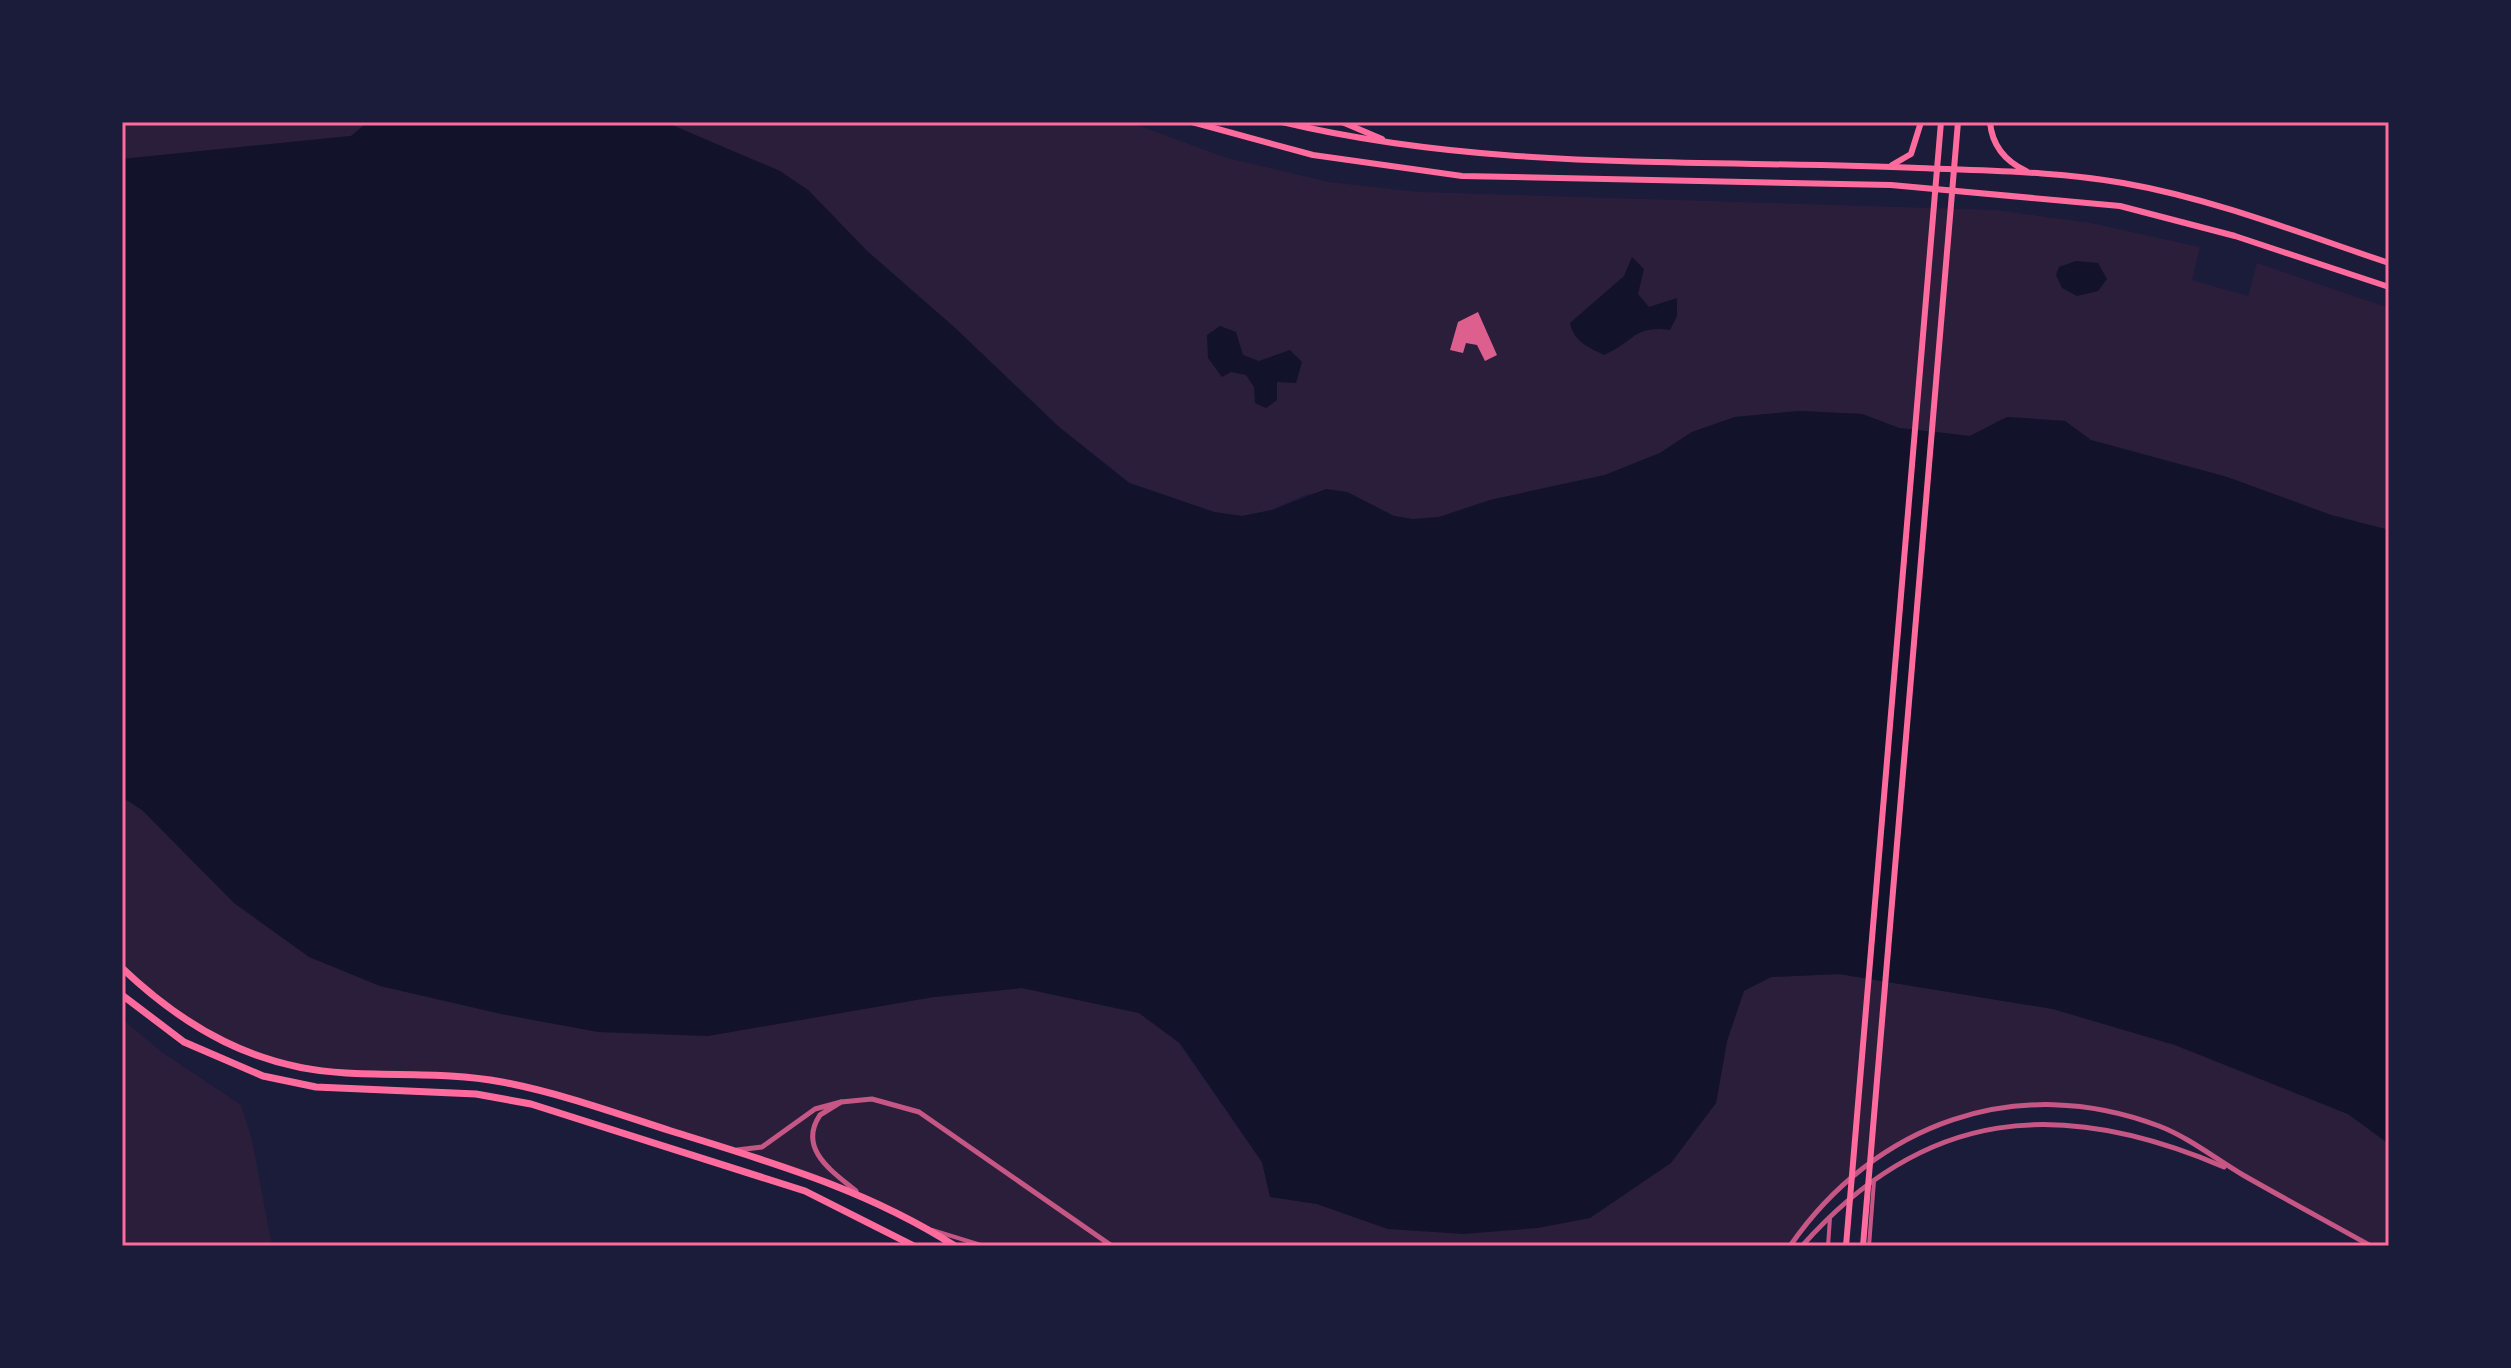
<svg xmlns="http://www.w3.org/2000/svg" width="2511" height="1368" font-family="'Work Sans',sans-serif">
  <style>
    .green { fill: #2a1e3b }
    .water { fill: #12122b }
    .building { fill: #dd5f8e }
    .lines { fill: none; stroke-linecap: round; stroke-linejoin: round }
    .minor { stroke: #c65784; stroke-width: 4 }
    .tertiary { stroke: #c65784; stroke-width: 5 }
    .secondary { stroke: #ff6b9d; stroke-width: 6 }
    .primary { stroke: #ff6b9d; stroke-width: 7 }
    .neatline { fill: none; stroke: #ff6b9d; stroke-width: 3 }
  </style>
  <rect width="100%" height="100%" fill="#1b1b3a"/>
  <g class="green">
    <polygon points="122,122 368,122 351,136 122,159"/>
    <polygon points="665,122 1129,122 1227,158 1329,182 1419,192 1995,210 2091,223 2200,247 2192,280 2248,296 2257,263 2389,308 2389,530 2331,515 2227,477 2090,440 2065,421 2007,417 1970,436 1899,428 1862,414 1799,411 1735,417 1692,432 1660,453 1605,475 1490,500 1439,517 1413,520 1394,516 1347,492 1307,494 1272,510 1242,516 1214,512 1130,483 1059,427 954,327 867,251 808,190"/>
    <polygon points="122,797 142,810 934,997 1022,988 1139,1013 1179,1043 1262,1162 1270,1196 1317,1204 1388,1229 1716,1103 1727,1041 1744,990 1771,977 1839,974 2053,1009 2175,1045 2348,1114 2389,1144 2389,1246 2371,1246 2163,1127 2121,1112 2049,1104 1977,1112 1887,1150 1828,1197 1792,1243 1794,1246 955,1246 928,1228 802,1170 502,1082 304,1069 209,1035 122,968"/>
    <polygon points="122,1019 163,1053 241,1105 252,1140 272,1246 122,1246"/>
  </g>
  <g class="water">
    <polygon points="368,122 665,122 780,171 808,190 867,251 954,327 1059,427 1129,483 1214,512 1242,516 1272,510 1326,489 1347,492 1394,516 1413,519 1439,517 1490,500 1605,475 1660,453 1692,432 1735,417 1799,411 1862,414 1899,428 1970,436 2007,417 2065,421 2091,440 2227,477 2331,515 2389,530 2389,1144 2348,1114 2175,1045 2053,1009 1839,974 1771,977 1744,991 1727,1041 1716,1103 1671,1163 1590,1218 1538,1228 1463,1234 1388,1229 1317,1204 1270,1197 1262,1162 1180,1043 1139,1013 1022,988 934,997 708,1036 598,1032 501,1014 380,986 309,957 234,903 142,810 122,797 122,159 351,136"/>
    <path d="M1632 257 1644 269 1638 294 1649 307 1677 298V316L1670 330C1633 325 1635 342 1604 355 1588 347 1574 342 1570 323L1624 276Z"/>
    <polygon points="2076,261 2098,263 2107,279 2098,291 2077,296 2062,288 2056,275 2059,267"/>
    <polygon points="1220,326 1236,332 1243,355 1259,361 1290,350 1302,362 1296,383 1277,382 1277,400 1266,408 1255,403 1254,387 1246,375 1231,372 1222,377 1208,358 1207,335"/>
  </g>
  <polygon class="building" points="1478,312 1497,355 1485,361 1477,345 1466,343 1463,353 1450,350 1458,322"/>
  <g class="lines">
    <g class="minor">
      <polyline points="932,1230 984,1246"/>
      <polyline points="1828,1246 1830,1218"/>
      <polyline points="1869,1246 1874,1181"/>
    </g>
    <g class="tertiary">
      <polyline points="841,1102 872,1099 919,1112 1112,1246"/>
      <path d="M737 1150 762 1147 815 1109 841 1102 820 1115C797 1149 833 1172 856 1191"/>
      <path d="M1790 1246C1875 1123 2017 1072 2159 1126 2188 1137 2216 1159 2243 1175 2285 1199 2328 1222 2371 1246"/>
      <path d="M1802 1246C1925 1107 2060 1097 2224 1167"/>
    </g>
    <g class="secondary">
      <polyline points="1192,122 1313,155 1462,176 1891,185 2120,206 2235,236 2389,287"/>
      <path d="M1282 122C1491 172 1706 159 1919 168 1987 171 2056 171 2123 183 2214 199 2302 234 2389 263"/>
      <polyline points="1342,122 1382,139"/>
      <polyline points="1949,122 1972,122"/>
      <path d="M1990 122C1992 146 2005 161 2026 171"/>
      <polyline points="1892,165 1911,154 1921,122"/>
      <polyline points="1846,1246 1941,122"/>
      <polyline points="1863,1246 1958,122"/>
    </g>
    <g class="primary">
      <path d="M122 968C185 1028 257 1069 346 1073 398 1076 451 1072 502 1082 560 1093 615 1113 671 1131 770 1162 866 1189 955 1246"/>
      <polyline points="122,995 184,1042 263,1076 316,1087 476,1094 531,1104 805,1191 914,1246"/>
    </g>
  </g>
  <rect width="2511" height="1368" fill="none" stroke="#1b1b3a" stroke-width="248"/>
  <rect x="124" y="124" width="2263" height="1120" class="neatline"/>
</svg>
